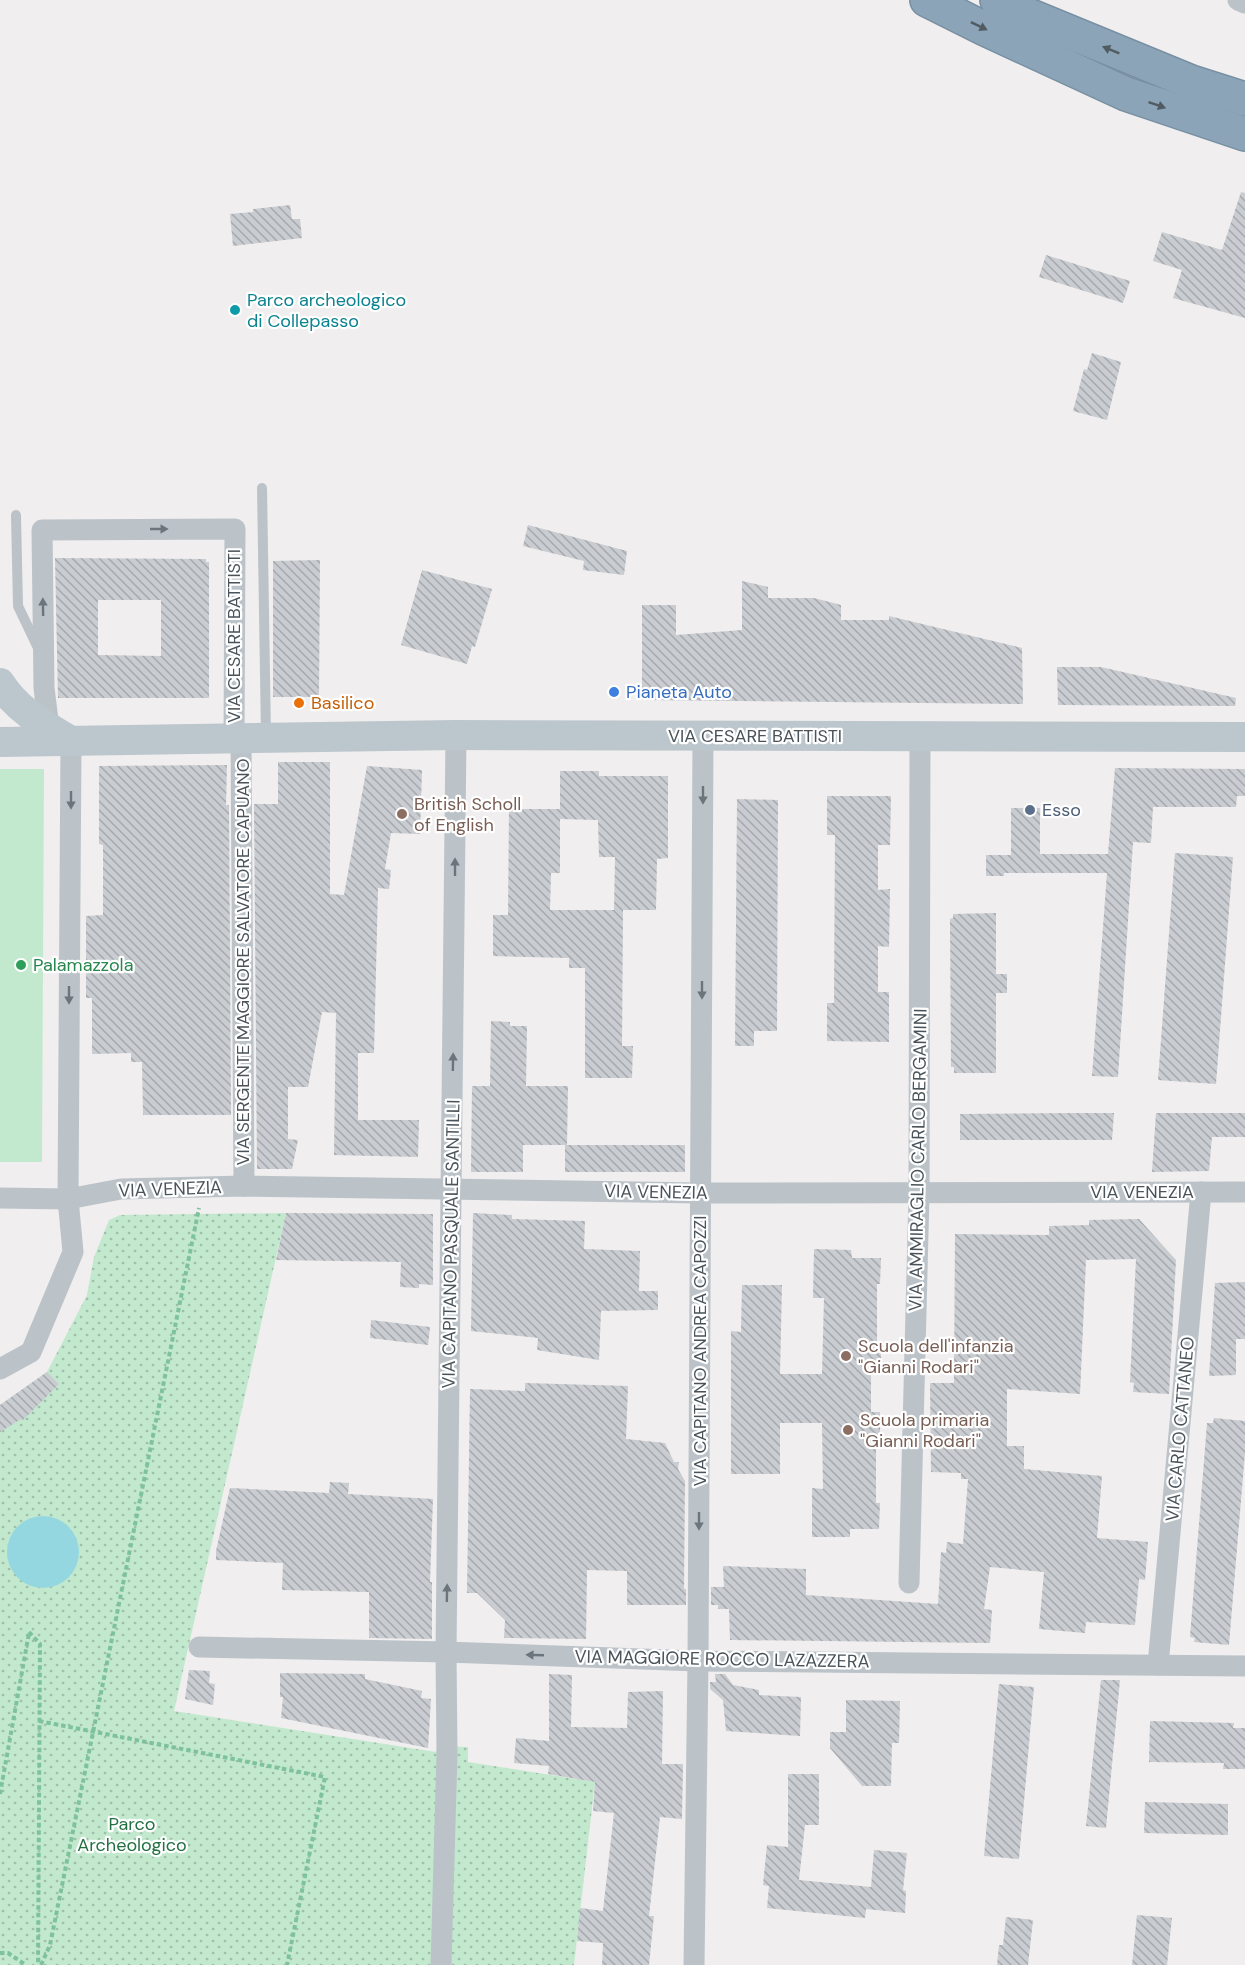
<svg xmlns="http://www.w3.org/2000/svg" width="1245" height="1965" font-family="'DM Sans',sans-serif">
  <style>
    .grass { fill: #c2e9ce }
    .park { fill: url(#park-dots) }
    .water { fill: #94d7e0 }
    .building { fill: url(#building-back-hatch); fill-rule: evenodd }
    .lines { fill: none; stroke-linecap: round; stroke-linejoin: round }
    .highway-casing { stroke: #778fa2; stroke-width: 36 }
    .path { stroke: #7ec29b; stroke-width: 4; stroke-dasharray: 4.5 3; stroke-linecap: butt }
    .lane { stroke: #bbc3c9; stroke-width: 10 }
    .street { stroke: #bbc3c9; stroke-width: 21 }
    .secondary { stroke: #bcc6cd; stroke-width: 30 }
    .highway { stroke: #8ca4b7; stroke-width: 33 }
    .oneway { fill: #505b62 }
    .oneway2 { fill: #6b757b }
    .culture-dot { fill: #0f9aa8; stroke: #fff; stroke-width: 2 }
    .shop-dot { fill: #3f7fe0; stroke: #fff; stroke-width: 2 }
    .food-dot { fill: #e8710a; stroke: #fff; stroke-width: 2 }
    .service-dot { fill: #5c6f8a; stroke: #fff; stroke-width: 2 }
    .education-dot { fill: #8d6e63; stroke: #fff; stroke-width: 2 }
    .leisure-dot { fill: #2e9e5b; stroke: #fff; stroke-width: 2 }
    .labels { text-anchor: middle; stroke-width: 4.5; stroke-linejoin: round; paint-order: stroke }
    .culture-label { font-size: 18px; fill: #0d838f; stroke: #fff; text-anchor: start }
    .street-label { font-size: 18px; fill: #495359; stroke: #fff }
    .shop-label { font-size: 18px; fill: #366cbe; stroke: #fff; text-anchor: start }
    .food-label { font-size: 18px; fill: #c56008; stroke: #fff; text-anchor: start }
    .education-label { font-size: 18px; fill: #785e54; stroke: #fff; text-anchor: start }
    .service-label { font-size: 18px; fill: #4e5e75; stroke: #fff; text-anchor: start }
    .leisure-label { font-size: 18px; fill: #27864d; stroke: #fff; text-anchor: start }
    .park-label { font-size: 18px; fill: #237143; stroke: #fff }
  </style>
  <defs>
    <pattern id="park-dots" width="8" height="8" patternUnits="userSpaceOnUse" patternTransform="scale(1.5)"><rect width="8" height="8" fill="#c2e9ce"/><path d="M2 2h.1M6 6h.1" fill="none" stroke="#a0bfaa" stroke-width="1.8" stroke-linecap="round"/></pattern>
    <pattern id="building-back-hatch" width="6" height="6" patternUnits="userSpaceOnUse" patternTransform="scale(1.5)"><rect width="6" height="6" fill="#c9ccd0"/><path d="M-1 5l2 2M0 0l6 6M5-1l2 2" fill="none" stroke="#a5a8ac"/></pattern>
  </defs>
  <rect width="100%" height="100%" fill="#f0eeee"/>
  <polygon class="grass" points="0,769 44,769 42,1162 0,1162"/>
  <polygon class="park" points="286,1213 174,1711 436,1752 437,1746 468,1747 468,1762 595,1782 574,1965 0,1965 0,1405 47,1372 87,1295 94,1257 109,1220 120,1215"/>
  <circle class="water" cx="43" cy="1552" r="36"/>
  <g class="building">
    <polygon points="1241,192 1245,193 1245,318 1173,298 1182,270 1153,261 1162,232 1222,250"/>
    <polygon points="290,205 292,219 300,219 302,238 233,246 230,214 253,212 253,209"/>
    <polygon points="1046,255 1130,281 1123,303 1039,277"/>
    <polygon points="1092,353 1121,362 1107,420 1073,411 1084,369 1087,370"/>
    <polygon points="528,525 627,551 624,575 583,570 584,561 523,546"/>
    <path d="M55 558 206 559V562H209V698H58ZM98 600H161V656L98 655Z"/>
    <polygon points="320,560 319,697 273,697 273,561"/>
    <polygon points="422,570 492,589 475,647 472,646 467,664 401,645"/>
    <polygon points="742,581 768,587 768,598 814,598 841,605 841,620 889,620 889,616 1022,648 1023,704 642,700 642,605 676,605 676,635 742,630"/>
    <polygon points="1057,667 1101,667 1236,698 1235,706 1058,705"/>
    <polygon points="278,762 330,762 330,894 344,895 367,766 422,770 420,834 391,833 385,869 391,870 389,889 378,888 374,1053 358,1053 358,1120 419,1120 418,1157 334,1155 336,1013 322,1012 308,1087 288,1087 288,1139 298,1140 292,1169 257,1169 254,804 278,804"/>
    <polygon points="227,765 226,805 229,805 231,1115 143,1115 142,1062 131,1062 131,1053 92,1054 92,998 86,998 86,916 103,915 103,845 99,844 99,766"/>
    <polygon points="1115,768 1245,769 1245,796 1237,796 1236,807 1153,807 1151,843 1133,842 1118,1077 1092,1076 1107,873 1004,873 1004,876 986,876 986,855 1011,855 1011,808 1040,808 1040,854 1108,854"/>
    <path d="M560 771H599V776H668V858L657 859 656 910H623L622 1046H633L632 1078H585V968H569V958L493 956V915H508L509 809H560ZM560 819 598 820 599 857H615L614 910H619H550L551 873H560Z"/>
    <polygon points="827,796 891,796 890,845 878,845 878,890 890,889 889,947 878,946 878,992 889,992 889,1042 827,1041 827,1003 834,1003 835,835 827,835"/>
    <polygon points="737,799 778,800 777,1031 754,1031 754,1046 735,1046"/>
    <polygon points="1175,853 1233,857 1216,1084 1158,1080"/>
    <polygon points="996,913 996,974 1007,974 1007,993 996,993 996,1073 954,1073 954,1067 951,1067 950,919 953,918 953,914"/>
    <polygon points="491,1021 510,1022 510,1026 527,1026 526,1086 568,1086 567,1145 523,1145 523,1172 471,1172 472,1086 490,1086"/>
    <polygon points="1074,1113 1114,1113 1112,1140 960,1140 960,1114"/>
    <polygon points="1156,1113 1245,1113 1245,1137 1212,1137 1209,1171 1152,1172"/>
    <rect x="565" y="1145" width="120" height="27"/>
    <polygon points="286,1213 433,1214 433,1285 419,1284 419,1288 400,1287 401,1262 276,1260"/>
    <polygon points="473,1213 512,1215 512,1219 585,1221 584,1249 640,1251 639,1291 658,1291 658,1310 601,1311 599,1360 537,1350 538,1338 471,1331"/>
    <polygon points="1139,1219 1176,1260 1169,1394 1133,1392 1134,1383 1130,1382 1136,1259 1086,1260 1080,1394 1007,1389 1007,1446 1024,1446 1024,1469 1102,1476 1097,1538 1148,1542 1145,1580 1139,1579 1135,1625 1086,1622 1085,1633 1039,1629 1044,1572 990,1567 984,1609 992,1610 990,1643 730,1640 729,1609 718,1609 718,1605 711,1605 711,1587 724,1587 723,1566 806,1569 806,1595 938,1604 941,1552 946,1553 947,1542 963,1544 968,1479 961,1479 961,1473 931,1472 930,1383 954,1383 955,1234 1049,1235 1049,1226 1089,1225 1089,1220"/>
    <polygon points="814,1249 851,1250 852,1258 881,1258 880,1284 877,1284 877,1348 881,1348 881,1375 871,1375 871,1412 880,1412 880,1438 876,1438 876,1503 880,1503 879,1529 850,1529 850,1537 812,1537 812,1488 823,1489 822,1423 780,1423 780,1474 731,1474 731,1331 741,1332 742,1285 782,1285 780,1374 822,1374 824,1298 813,1298"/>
    <polygon points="1245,1282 1245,1339 1236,1339 1236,1375 1209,1376 1215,1283"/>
    <polygon points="371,1320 430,1327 428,1345 370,1338"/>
    <polygon points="47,1372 59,1384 22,1421 21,1419 0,1432 0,1405"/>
    <polygon points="525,1383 628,1386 626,1439 665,1443 674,1462 679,1462 678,1469 685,1481 684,1589 686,1589 686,1605 627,1605 627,1571 587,1570 586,1639 504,1638 505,1620 477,1593 467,1593 470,1389 525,1391"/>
    <polygon points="1214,1418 1245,1421 1245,1452 1229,1645 1194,1642 1195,1638 1190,1637 1207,1423 1213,1423"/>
    <polygon points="330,1482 349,1483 348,1494 433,1499 430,1582 432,1582 432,1639 369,1638 369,1592 282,1590 283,1563 216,1560 216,1551 230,1488 329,1493"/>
    <polygon points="189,1670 210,1671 209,1683 215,1684 213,1705 185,1699"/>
    <polygon points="280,1673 365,1674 365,1679 422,1691 421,1698 431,1699 428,1748 281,1718 283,1697 280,1697"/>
    <polygon points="549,1674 572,1675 571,1727 627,1728 628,1692 663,1691 662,1764 683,1764 682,1819 660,1817 649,1916 654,1916 649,1965 602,1965 603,1943 577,1941 580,1908 603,1911 614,1813 593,1811 595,1782 548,1774 549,1766 514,1763 516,1738 549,1741"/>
    <polygon points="715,1674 725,1674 733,1685 759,1690 759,1695 801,1697 800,1736 726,1731 723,1700 710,1689 710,1682 716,1682"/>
    <polygon points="1101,1680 1120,1680 1106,1828 1086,1826"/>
    <polygon points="999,1684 1034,1687 1019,1859 984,1856"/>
    <polygon points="846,1700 900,1701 899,1743 892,1743 891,1786 862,1786 830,1748 830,1732 846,1732"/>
    <polygon points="1150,1721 1234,1723 1233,1728 1245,1728 1245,1769 1223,1769 1224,1763 1149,1762"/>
    <polygon points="788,1774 819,1774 819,1825 805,1825 799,1880 871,1887 874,1850 907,1853 903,1890 906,1891 905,1913 866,1909 865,1918 767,1908 769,1886 763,1885 767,1845 788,1847"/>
    <polygon points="1145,1802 1228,1804 1228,1835 1144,1833"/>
    <polygon points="1137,1915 1172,1918 1167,1965 1132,1965"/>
    <polygon points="1006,1917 1033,1920 1028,1965 997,1965 999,1945 1003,1945"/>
  </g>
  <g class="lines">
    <g class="highway-casing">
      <g id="highway">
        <polyline points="927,0 985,29 1126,94 1245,134"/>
        <polyline points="997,0 1016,10 1191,82 1245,99"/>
      </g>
    </g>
    <g class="path">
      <polyline points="29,1632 40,1644 38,1965"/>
      <polyline points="39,1721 325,1777 287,1965"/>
      <polyline points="0,1794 29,1633"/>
      <polyline points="0,1953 8,1953 26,1965"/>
      <polyline points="41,1965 50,1945 199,1208"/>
    </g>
    <g class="lane">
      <polyline points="262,488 266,736"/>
      <polyline points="16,515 18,606 39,650"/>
    </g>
    <g class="street">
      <polyline points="1238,0 1245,3"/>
      <polyline points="49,728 44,688 42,530 235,529 234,739"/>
      <polyline points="241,739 244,1186"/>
      <polyline points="0,1198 68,1199 121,1189 244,1186 701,1193 1245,1192"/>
      <polyline points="0,1369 31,1352 73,1252 68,1199 71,741"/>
      <polyline points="909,1583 919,1194 920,737"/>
      <polyline points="199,1647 446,1652 698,1661 1245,1666"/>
      <polyline points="1158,1665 1201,1192"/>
      <polyline points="441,1965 447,1754 446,1652 456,735"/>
      <polyline points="694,1965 698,1661 703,736"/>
    </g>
    <g class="secondary">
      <path d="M0 683C17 710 44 725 71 741"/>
      <polyline points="0,742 456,735 1245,737"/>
    </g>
    <use href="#highway" class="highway"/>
  </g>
  <defs><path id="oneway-solid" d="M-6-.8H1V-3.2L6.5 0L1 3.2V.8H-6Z" transform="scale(1.5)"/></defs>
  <g class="oneway">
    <use href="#oneway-solid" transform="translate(979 26) rotate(26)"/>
    <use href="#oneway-solid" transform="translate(1111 50) rotate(-158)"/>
    <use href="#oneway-solid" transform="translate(1157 105) rotate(19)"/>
  </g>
  <g class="oneway2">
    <use href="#oneway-solid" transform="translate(159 529)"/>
    <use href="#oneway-solid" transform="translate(43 607) rotate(-91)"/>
    <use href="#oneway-solid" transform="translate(703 795) rotate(90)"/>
    <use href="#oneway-solid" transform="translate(71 800) rotate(90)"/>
    <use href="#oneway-solid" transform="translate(455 867) rotate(-90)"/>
    <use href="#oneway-solid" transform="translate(702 990) rotate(90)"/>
    <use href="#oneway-solid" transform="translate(69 995) rotate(90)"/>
    <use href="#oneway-solid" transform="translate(453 1062) rotate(-89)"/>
    <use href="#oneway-solid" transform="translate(699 1521) rotate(90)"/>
    <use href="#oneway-solid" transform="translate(447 1593) rotate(-89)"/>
    <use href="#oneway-solid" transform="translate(535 1655) rotate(-178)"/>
  </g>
  <circle class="culture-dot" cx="235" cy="310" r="6"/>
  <circle class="shop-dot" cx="614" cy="692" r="6"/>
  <circle class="food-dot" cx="299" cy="703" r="6"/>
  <circle class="service-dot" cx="1030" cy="810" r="6"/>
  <g class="education-dot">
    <circle cx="402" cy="814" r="6"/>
    <circle cx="846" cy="1356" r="6"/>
    <circle cx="848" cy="1430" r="6"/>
  </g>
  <circle class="leisure-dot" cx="21" cy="965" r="6"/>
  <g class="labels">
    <g class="culture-label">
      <text x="247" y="306">Parco archeologico<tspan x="247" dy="21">di Collepasso</tspan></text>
    </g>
    <g class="street-label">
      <text transform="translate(234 636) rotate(-90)" y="6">VIA CESARE BATTISTI</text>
      <text x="755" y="742">VIA CESARE BATTISTI</text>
      <text transform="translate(243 962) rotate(-90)" y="6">VIA SERGENTE MAGGIORE SALVATORE CAPUANO</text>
      <text transform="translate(918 1160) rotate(-89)" y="6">VIA AMMIRAGLIO CARLO BERGAMINI</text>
      <text transform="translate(170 1189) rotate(-2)" y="6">VIA VENEZIA</text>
      <text transform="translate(656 1192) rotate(1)" y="6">VIA VENEZIA</text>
      <text x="1142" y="1198">VIA VENEZIA</text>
      <text transform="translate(451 1244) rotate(-89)" y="6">VIA CAPITANO PASQUALE SANTILLI</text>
      <text transform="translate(700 1351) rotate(-90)" y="6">VIA CAPITANO ANDREA CAPOZZI</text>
      <text transform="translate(1180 1429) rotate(-85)" y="6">VIA CARLO CATTANEO</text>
      <text transform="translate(722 1659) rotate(1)" y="6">VIA MAGGIORE ROCCO LAZAZZERA</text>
    </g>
    <g class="shop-label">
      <text x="626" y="698">Pianeta Auto</text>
    </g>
    <g class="food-label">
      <text x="311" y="709">Basilico</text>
    </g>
    <g class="education-label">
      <text x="414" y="810">British Scholl<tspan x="414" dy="21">of English</tspan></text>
      <text x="858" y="1352">Scuola dell'infanzia<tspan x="858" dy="21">"Gianni Rodari"</tspan></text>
      <text x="860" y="1426">Scuola primaria<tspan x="860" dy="21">"Gianni Rodari"</tspan></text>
    </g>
    <g class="service-label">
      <text x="1042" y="816">Esso</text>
    </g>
    <g class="leisure-label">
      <text x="33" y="971">Palamazzola</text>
    </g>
    <g class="park-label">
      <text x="132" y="1830">Parco<tspan x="132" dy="21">Archeologico</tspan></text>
    </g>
  </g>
</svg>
